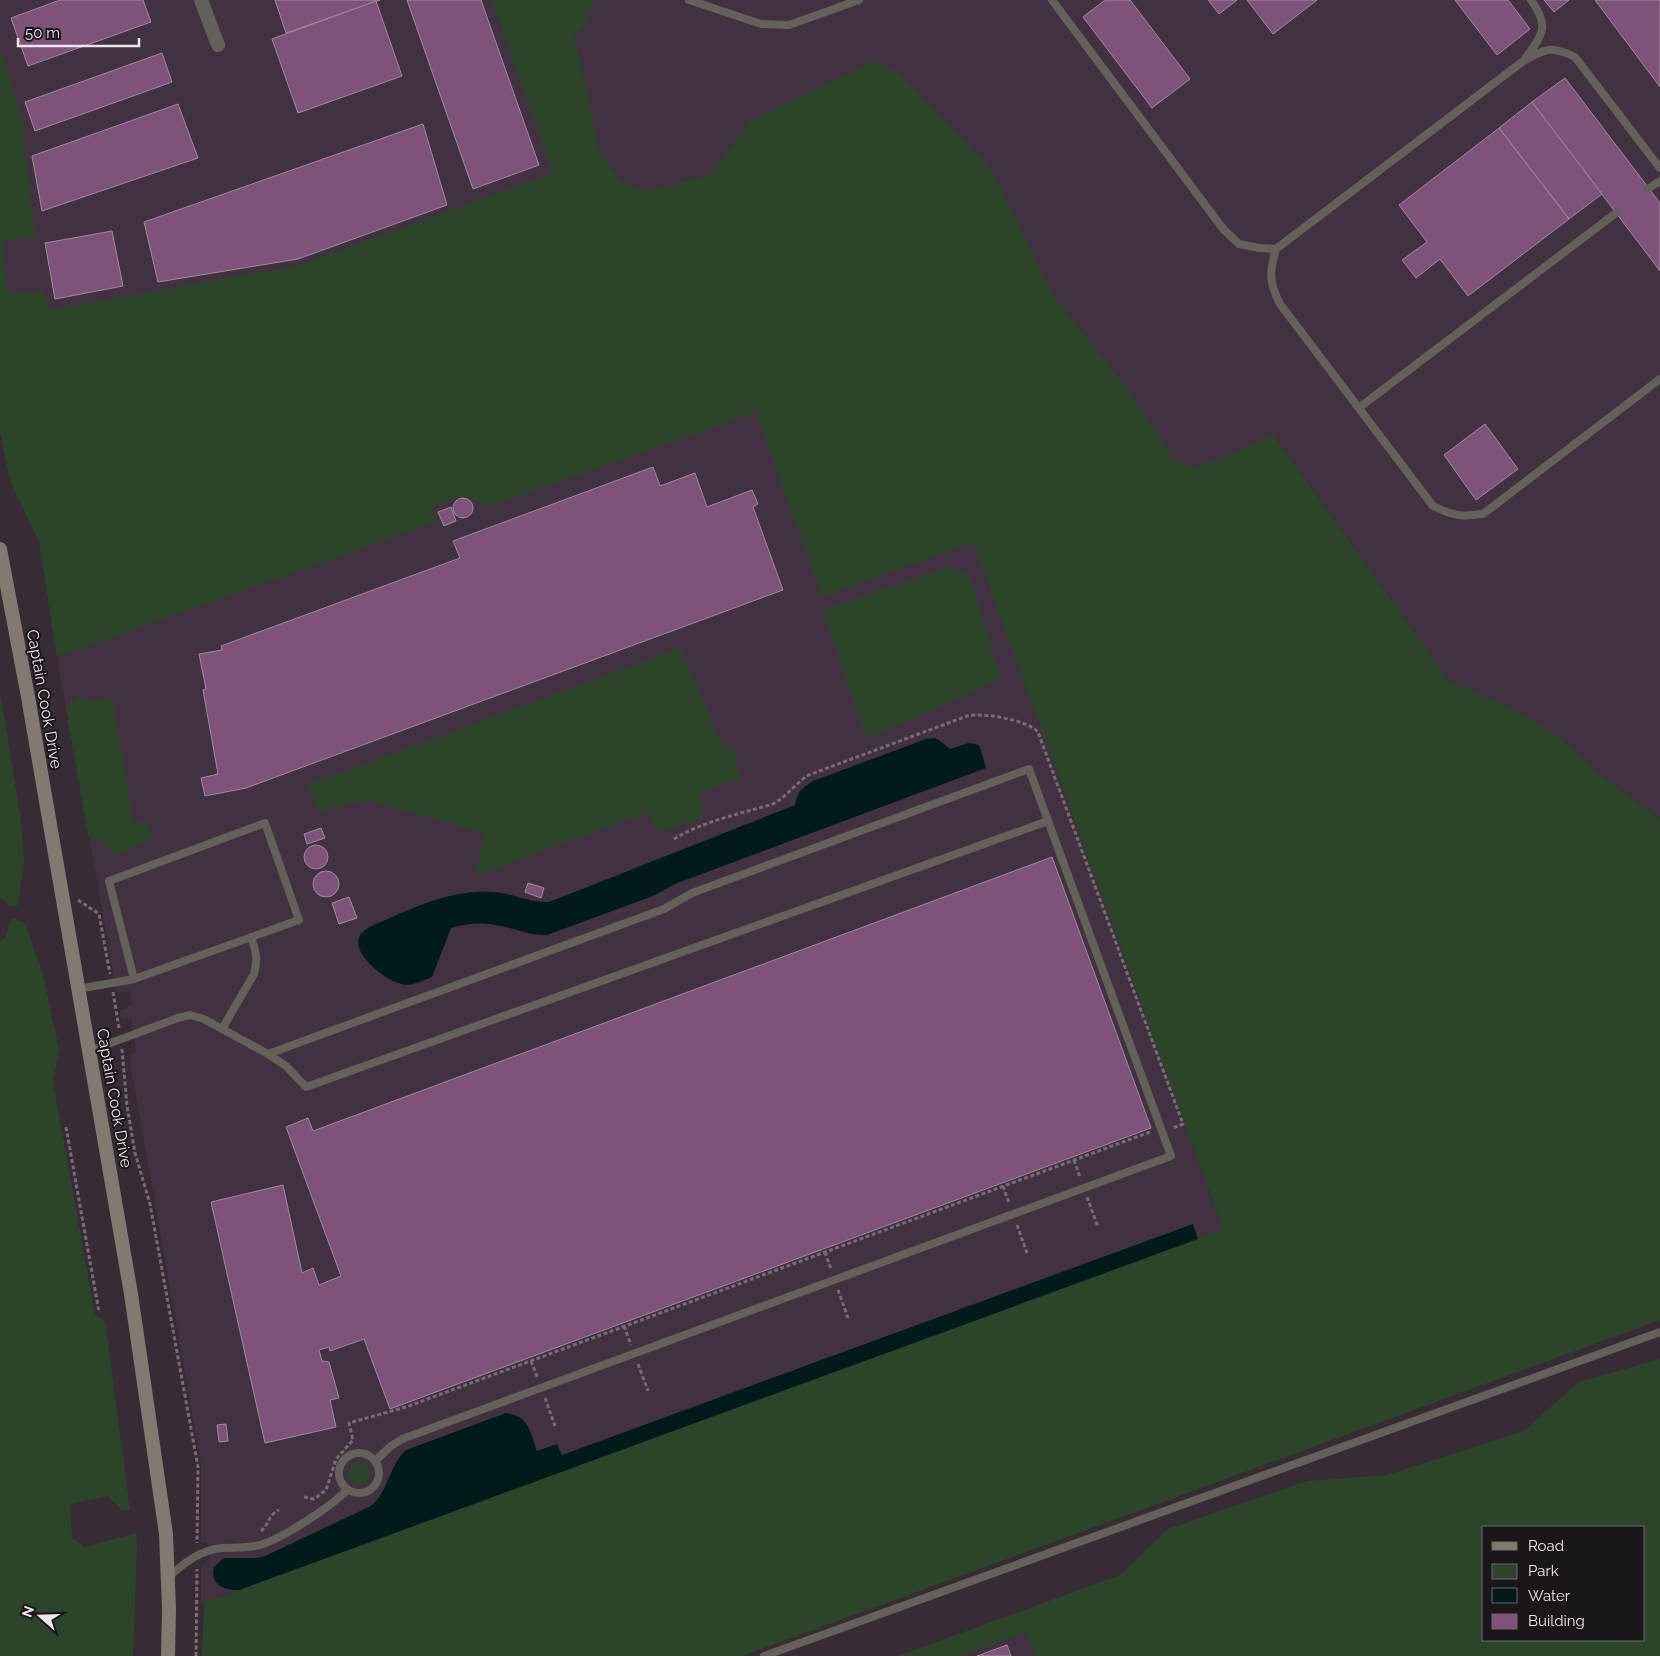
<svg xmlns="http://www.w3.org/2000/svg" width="1660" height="1656" font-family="Raleway,sans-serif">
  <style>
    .built { fill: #423140 }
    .green { fill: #2c452a; fill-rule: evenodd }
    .water { fill: #011b1b }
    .building { fill: #7e527a; stroke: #9c8e9a }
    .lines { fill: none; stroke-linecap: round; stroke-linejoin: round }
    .path { stroke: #766c75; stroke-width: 3; stroke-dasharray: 4 2.5; stroke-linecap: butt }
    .service { stroke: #64605a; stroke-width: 8 }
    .minor { stroke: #64605a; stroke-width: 14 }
    .secondary { stroke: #827a71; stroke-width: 14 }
    .labels { text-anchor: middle; stroke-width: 4; stroke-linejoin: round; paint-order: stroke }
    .street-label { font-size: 16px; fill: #eee6ed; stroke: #1b161a }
  </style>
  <rect width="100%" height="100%" fill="#372b35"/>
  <g class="built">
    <polygon points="0,0 492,0 554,173 299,265 0,320"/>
    <polygon points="595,0 1660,0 1660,819 1599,774 1560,737 1508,706 1449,681 1275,436 1197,468 1175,460 1123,382 1052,294 992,170 750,121 711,174 649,191 626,185 600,154 574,32 583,29"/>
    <polygon points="756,411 822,597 973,542 1223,1230 201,1604 201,1568 209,1560 209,1543 201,1542 201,1465 129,1056 136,1052 131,1017 121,1019 120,1010 133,1005 130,991 117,993 57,657 436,522 432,508 461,496 491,506"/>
    <polygon points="1026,1632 1035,1656 960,1656"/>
  </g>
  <g class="green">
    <polygon points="492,0 595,0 583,29 574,33 600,154 626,185 649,191 711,174 750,121 874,61 900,74 992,170 1052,294 1123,382 1175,460 1197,468 1274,435 1449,681 1508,706 1560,737 1599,774 1660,819 1660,1320 742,1656 202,1656 204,1603 1223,1229 973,542 822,597 756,412 491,506 461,496 432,508 436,522 57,657 39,542 11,484 0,432 0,47 22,118 35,236 3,241 7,288 20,294 42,291 50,310 299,265 553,173"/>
    <polygon points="948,567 969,575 1001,679 867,739 823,610"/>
    <polygon points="681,648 719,739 734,752 741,778 701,792 702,819 658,832 647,812 475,876 485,833 365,800 319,812 307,785"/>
    <polygon points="0,691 21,821 24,861 18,905 9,906 0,897"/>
    <polygon points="79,696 94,701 112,697 133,823 147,820 150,835 156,838 113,856 107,846 100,839 89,839 66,710"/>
    <polygon points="12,918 25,923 42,971 59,1049 53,1082 95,1315 105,1321 130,1510 122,1510 108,1496 70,1504 72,1538 85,1547 136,1533 137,1545 133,1656 0,1656 0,941 5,938"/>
    <path d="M1660 1359V1656H1035L1026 1632 960 1656H898L1120 1575 1168 1529 1307 1481 1387 1475 1524 1431 1579 1382ZM1484 1527H1644V1640H1484Z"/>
    <circle cx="359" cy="1474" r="11"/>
  </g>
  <g class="water">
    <path d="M934 738 939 740 950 749 969 743 979 745 986 768 675 884 653 896 547 935C530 936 517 929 501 926 484 922 468 923 451 928L432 977C424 980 414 985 406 985 389 984 349 954 360 935 362 932 367 929 369 927 409 910 448 889 493 892 513 893 528 903 549 902 631 870 713 837 795 805 798 791 801 789 813 781L926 739Z"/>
    <path d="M1193 1224 1198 1239 239 1590C225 1591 209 1584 214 1567L224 1558H257L265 1556 371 1506C389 1491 389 1465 406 1450L506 1413C529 1415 530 1432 537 1451L557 1444 562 1455Z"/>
  </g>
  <g class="building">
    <polygon points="60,0 143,0 151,22 28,66 11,18"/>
    <polygon points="275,0 380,0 286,33"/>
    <polygon points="407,0 481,0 539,165 473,189"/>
    <polygon points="1105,0 1130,0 1190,79 1152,108 1083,17"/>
    <polygon points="1208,0 1237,0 1219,14"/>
    <polygon points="1247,0 1317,0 1273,34"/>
    <polygon points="1455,0 1508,0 1530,29 1497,55"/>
    <polygon points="1544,0 1569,0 1554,12"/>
    <polygon points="1595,0 1660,0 1660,87"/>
    <polygon points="376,1 402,76 298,113 272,39"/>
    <polygon points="162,53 172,82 35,131 25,102"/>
    <polygon points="1565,78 1660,203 1660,271 1532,102"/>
    <polygon points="1532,102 1602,194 1569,219 1499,128"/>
    <polygon points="178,104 198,158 42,211 32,156"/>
    <polygon points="423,124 447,205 298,259 158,282 144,222"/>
    <polygon points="1499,128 1569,219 1468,296 1440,259 1416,278 1402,260 1427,242 1399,205"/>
    <polygon points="112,231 123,286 55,299 45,243"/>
    <polygon points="1485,424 1518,469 1476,500 1444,455"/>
    <polygon points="653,467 660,486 695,473 707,507 752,490 758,504 753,507 783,590 246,788 205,796 201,778 218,774 203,690 206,689 199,654 222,650 221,646 460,558 453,541"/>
    <circle cx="463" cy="508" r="10"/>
    <polygon points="451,507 456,521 444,526 438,512"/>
    <polygon points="321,828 325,838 307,844 304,834"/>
    <circle cx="316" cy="857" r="12"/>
    <polygon points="1052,857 1151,1128 390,1409 364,1339 330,1351 329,1347 319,1350 322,1361 329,1362 339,1398 330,1400 336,1427 265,1443 211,1202 283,1185 302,1273 313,1268 319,1285 341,1276 286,1127 308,1118 313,1131"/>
    <circle cx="326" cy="884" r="13"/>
    <polygon points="528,883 544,888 541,898 525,892"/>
    <polygon points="349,897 357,918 339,924 332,903"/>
    <polygon points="226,1424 228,1441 219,1442 217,1425"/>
    <polygon points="1007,1645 1011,1656 977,1656"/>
  </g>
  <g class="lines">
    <g class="path">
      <path d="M674 839C704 821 739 814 773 804L781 799 806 776 967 716C983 712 1027 720 1038 732L1183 1124 1173 1128"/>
      <polyline points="78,900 99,914 110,974"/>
      <polyline points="113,992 119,1028"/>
      <polyline points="122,1049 127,1106 135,1153 150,1204 198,1467 197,1543"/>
      <polyline points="66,1127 99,1312"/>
      <polyline points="1074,1160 1080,1177"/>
      <polyline points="1003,1186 1009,1203"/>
      <polyline points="1087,1197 1098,1227"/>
      <polyline points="1017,1225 1027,1253"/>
      <polyline points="825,1252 831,1269"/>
      <polyline points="838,1290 848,1318"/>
      <polyline points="624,1326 631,1345"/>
      <polyline points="531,1361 538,1379"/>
      <polyline points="638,1364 648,1391"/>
      <polyline points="545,1398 555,1426"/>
      <polyline points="304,1497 314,1499 326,1490 336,1459 353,1440 349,1423 406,1407 1150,1132"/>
      <path d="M261 1531C270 1524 267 1516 279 1510"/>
      <polyline points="196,1656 197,1569"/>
    </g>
    <g class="service">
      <polyline points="689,0 761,24 789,25 859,0"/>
      <path d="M1052 0 1224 230 1239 244 1259 248 1276 249 1522 62C1545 49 1550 45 1575 57L1660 168"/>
      <path d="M1526 57C1544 34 1549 25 1531 0"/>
      <polyline points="1649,188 1660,181"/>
      <path d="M1276 249C1269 273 1269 282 1280 304L1433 506C1454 516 1460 517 1483 514L1660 379"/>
      <polyline points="1360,407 1616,213"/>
      <polyline points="78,989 134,979 299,920 265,823 109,881 134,979"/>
      <path d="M222 1029 254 974C258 960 256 951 251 937"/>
      <polyline points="89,1051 178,1018 190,1015 204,1019 268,1054 286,1066 306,1087 1048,821"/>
      <polyline points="268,1054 664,909 692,893 1029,769 1171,1156 402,1439 391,1446 375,1461"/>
      <circle cx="359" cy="1473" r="20"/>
      <path d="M168 1578C182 1564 200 1550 221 1548 235 1547 249 1549 263 1544 284 1537 332 1506 347 1490"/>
      <polyline points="764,1656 1660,1332"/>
    </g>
    <polyline class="minor" points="201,0 218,45"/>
    <polyline class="secondary" points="0,549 28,697 131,1294 166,1534 169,1609 168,1656"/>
  </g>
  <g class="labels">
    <g class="street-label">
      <text transform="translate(45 699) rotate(80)" y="6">Captain Cook Drive</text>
      <text transform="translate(115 1098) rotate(80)" y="6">Captain Cook Drive</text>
    </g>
  </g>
  <rect x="1482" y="1526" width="162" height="115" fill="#1b161a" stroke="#6f696e"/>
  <rect x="1492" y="1542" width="25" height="8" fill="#827a71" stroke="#6f696e"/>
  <text x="1528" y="1551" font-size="15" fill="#eee6ed">Road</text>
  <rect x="1492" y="1564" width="25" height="15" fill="#2c452a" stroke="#6f696e"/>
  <text x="1528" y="1576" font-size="15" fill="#eee6ed">Park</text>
  <rect x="1492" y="1588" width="25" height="15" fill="#011b1b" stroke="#6f696e"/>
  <text x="1528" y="1601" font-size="15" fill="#eee6ed">Water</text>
  <rect x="1492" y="1614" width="25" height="15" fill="#7e527a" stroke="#6f696e"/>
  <text x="1528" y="1626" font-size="15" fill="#eee6ed">Building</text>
  <g transform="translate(40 1616) rotate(290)" stroke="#1b161a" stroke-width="4" paint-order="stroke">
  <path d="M0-4L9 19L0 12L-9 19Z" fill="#eee6ed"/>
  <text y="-8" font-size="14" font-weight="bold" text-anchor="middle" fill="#eee6ed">N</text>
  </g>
  <path d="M18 38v8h121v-8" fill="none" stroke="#eee6ed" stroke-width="2.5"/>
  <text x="25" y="38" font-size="15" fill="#eee6ed" stroke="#1b161a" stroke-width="4" paint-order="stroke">50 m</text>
</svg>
